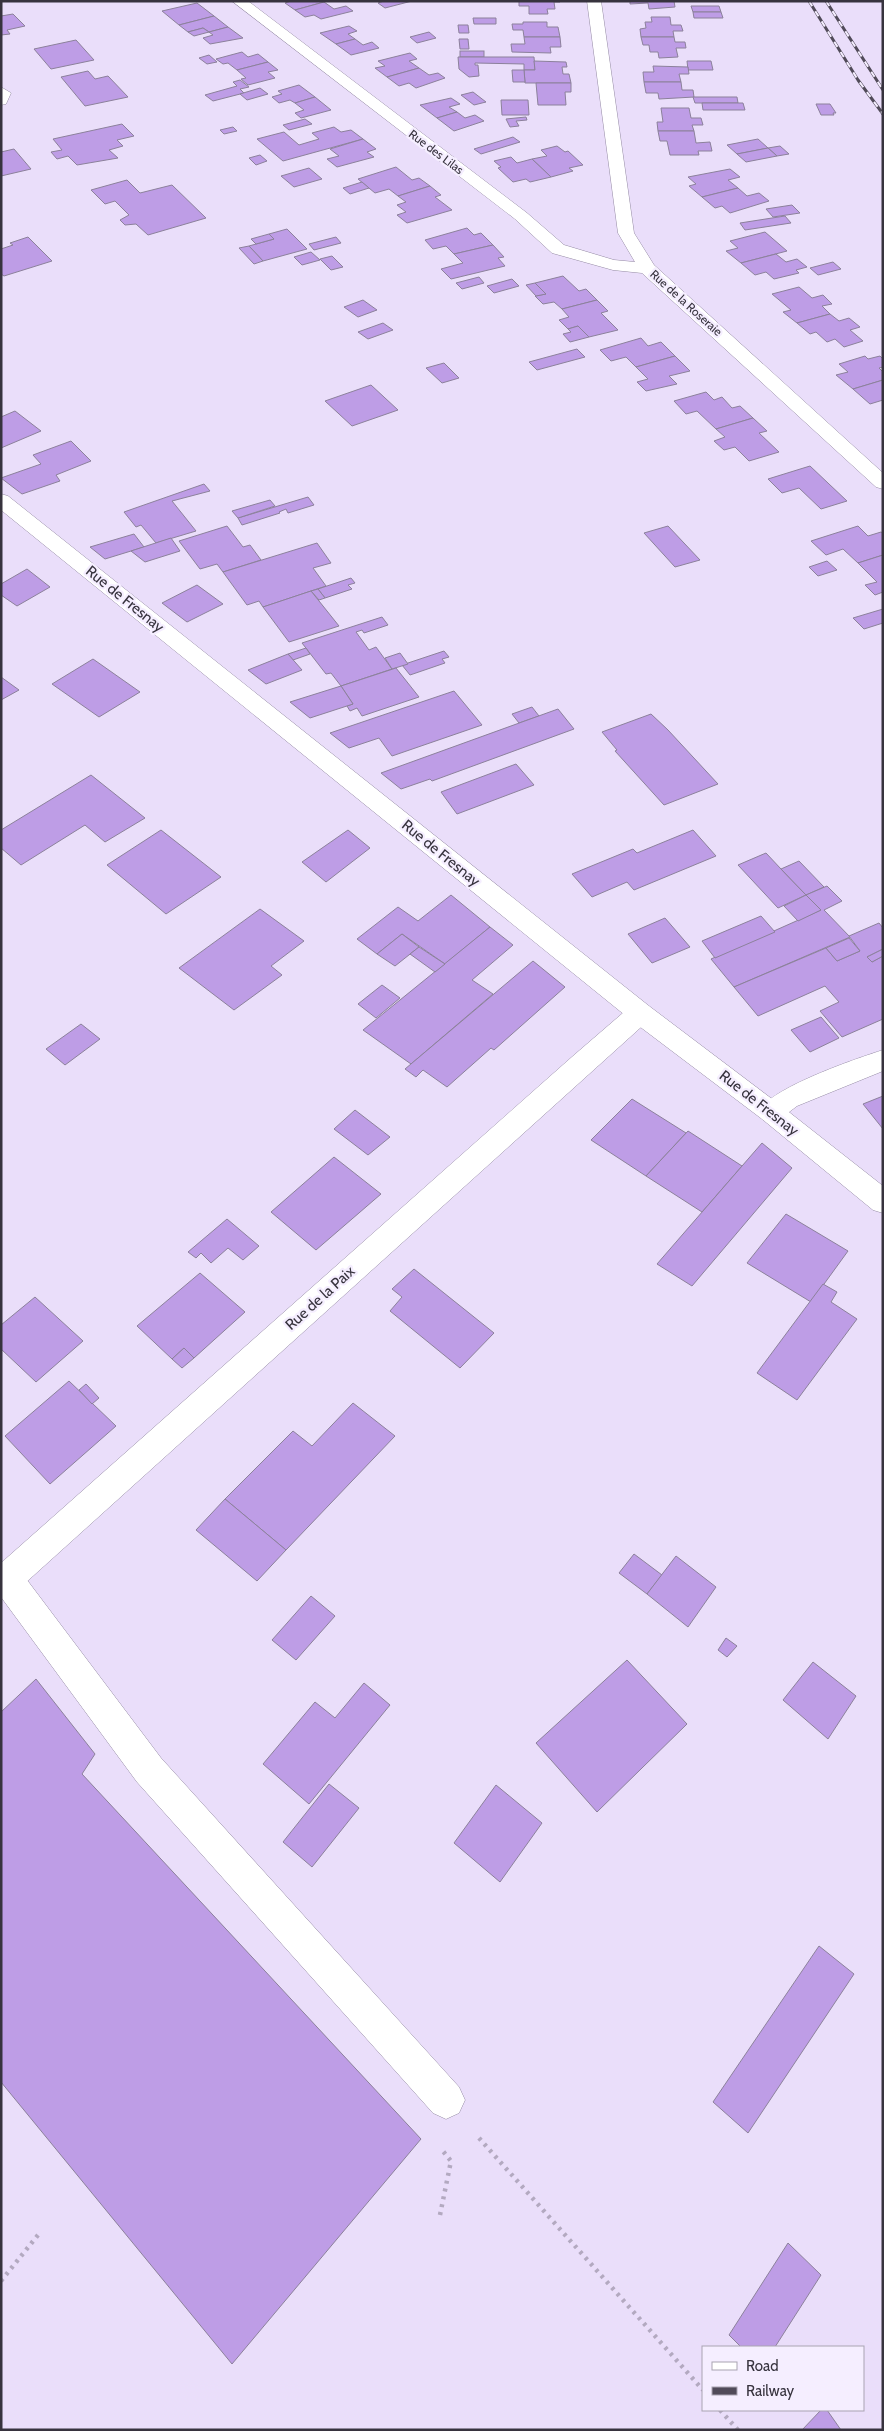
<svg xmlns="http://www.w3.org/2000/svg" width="884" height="2431" font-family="Cabin,sans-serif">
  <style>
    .building { fill: #be9de6; stroke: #8c819b }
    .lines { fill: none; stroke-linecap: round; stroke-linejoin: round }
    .lane-casing { stroke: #958ba4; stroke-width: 1 }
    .street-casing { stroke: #958ba4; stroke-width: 1 }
    .secondary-casing { stroke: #958ba4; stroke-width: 1 }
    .path { stroke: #b3a9c0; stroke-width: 4.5; stroke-dasharray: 3 5; stroke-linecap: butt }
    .lane { fill: #fff; fill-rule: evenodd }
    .street { fill: #fff; fill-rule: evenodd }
    .secondary { fill: #fff; fill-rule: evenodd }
    .rail-casing { stroke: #514b59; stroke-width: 3 }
    .rail { stroke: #f5eeff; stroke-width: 2; stroke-dasharray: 6; stroke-linecap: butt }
    .labels { text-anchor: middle; stroke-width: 4.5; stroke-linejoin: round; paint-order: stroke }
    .far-street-label { font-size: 12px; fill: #37333e; stroke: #f5eeff }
    .street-label { font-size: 15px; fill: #37333e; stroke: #f5eeff }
  </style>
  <rect width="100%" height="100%" fill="#eadefa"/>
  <g class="building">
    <polygon points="291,1 323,1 324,2 295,10 285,3"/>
    <polygon points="384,1 412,1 385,8 378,3"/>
    <polygon points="519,1 560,1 560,2 554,2 555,9 547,9 548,14 529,14 529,6 519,6"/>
    <polygon points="630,1 674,1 675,7 649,9 648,3 630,4"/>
    <polygon points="324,2 334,9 346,6 353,11 321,19 314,15 305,17 295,10"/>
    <polygon points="197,3 214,16 179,25 162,11"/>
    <polygon points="691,6 719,6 721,12 693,12"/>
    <polygon points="693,12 721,12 723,18 694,18"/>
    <polygon points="13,14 25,26 7,30 10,34 1,35 1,16"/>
    <polygon points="214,16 228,27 209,32 203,28 188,32 179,25"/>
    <polygon points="651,17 670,17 671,25 681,25 683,31 673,31 674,37 641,37 640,29 646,28 645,22 652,22"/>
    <polygon points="473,18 496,18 496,24 474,24"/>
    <polygon points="523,22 547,22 547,27 558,27 560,37 524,37 523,30 513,30 512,24 523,24"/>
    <polygon points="458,25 468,25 469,33 459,33"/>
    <polygon points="349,26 357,31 348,34 355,39 336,44 320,33"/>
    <polygon points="228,27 243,38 210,44 203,38 213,35 209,32"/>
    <polygon points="203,28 209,32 194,36 188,32"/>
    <polygon points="429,32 436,38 417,43 410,37"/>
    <polygon points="524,37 560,37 561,47 550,47 551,53 512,52 511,44 525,44"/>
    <polygon points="641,37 674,37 675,42 685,42 686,48 676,48 678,57 659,58 658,52 650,52 649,45 643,45"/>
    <polygon points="355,39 363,45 372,42 379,48 351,55 336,44"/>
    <polygon points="459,39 468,39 469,49 460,49"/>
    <polygon points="76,40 94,60 51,69 34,49"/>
    <rect x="460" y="51" width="24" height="6"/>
    <polygon points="242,52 248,57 258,54 268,62 237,70 228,63 223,64 216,59"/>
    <polygon points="410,53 417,59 409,61 419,68 387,77 375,68 385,66 378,61"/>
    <polygon points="209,55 217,62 207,64 199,58"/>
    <polygon points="458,57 534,57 535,70 524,70 524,64 475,63 475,65 478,65 479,76 469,77 459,69"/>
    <polygon points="534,61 566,62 567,67 562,67 563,74 569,74 571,83 525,83 524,70 535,70"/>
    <polygon points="687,61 711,61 713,70 688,70"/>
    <polygon points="268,62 278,70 268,72 275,78 248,85 241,79 246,78 237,70"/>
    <polygon points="653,66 688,67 689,74 679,74 681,82 644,82 643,72 654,72"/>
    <polygon points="419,68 429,75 438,73 445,78 416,88 409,83 399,86 387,77"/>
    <polygon points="512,70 524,70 525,82 513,82"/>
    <polygon points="88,71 95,79 108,76 128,97 85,106 61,77"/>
    <polygon points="240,80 249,87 240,89 244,93 213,101 205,95 237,86 233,82"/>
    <polygon points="644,82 681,82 682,90 693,90 694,97 659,99 658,93 646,93"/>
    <polygon points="536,83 571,83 571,92 565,92 566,105 538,105"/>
    <polygon points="299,85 315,97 295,103 290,100 279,103 272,97 282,94 278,91"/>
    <polygon points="260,88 268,94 247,100 240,94"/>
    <polygon points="473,92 486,102 474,105 461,95"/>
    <polygon points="315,97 331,110 301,118 295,113 304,110 295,103"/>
    <polygon points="693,97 737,97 738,103 695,103"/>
    <polygon points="451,98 460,104 449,107 457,112 437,118 420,105"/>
    <polygon points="501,100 528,100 529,115 502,115"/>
    <polygon points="702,103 743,103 745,110 703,110"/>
    <polygon points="816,104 830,104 836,113 833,113 834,115 821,115"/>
    <polygon points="661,108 689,108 691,118 701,118 703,125 692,125 694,131 658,131 657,122 663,122"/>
    <polygon points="457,112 465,118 475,115 484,121 454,131 437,118"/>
    <polygon points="526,117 527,120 516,121 519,126 510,127 506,119"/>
    <polygon points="305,119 312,124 289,130 283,125"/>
    <polygon points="122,124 134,136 117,140 123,146 109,150 118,158 77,165 68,156 57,159 51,152 62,150 53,139"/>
    <polygon points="233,127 237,131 224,134 220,130"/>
    <polygon points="334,127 341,132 351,130 363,139 283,161 257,139 284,132 299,145 319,139 312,133"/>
    <polygon points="658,131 694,131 696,143 710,142 712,151 698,151 699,155 670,155 667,141 660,141"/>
    <polygon points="513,137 520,142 481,154 474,149"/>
    <polygon points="363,139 376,149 367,152 374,157 337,167 327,159 339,156 330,149"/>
    <polygon points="758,139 768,148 737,154 727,145"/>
    <polygon points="557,146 565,152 568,151 583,165 569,168 573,171 551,177 532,159 547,156 541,150"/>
    <polygon points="780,146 789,154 777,156 768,148"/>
    <polygon points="768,148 777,156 746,162 737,154"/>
    <polygon points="14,149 31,169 1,176 1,152"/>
    <polygon points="260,155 267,161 256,165 249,158"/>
    <polygon points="511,157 517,163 532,159 551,177 530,182 526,179 513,182 498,168 501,167 494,161"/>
    <polygon points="396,167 412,180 419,178 430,186 398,196 389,189 375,193 358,179"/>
    <polygon points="309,168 322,179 294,187 281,176"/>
    <polygon points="730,169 740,177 728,180 738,188 702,197 689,186 696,184 688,177"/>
    <polygon points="127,180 140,193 172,185 206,218 148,235 136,224 125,225 120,220 129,215 115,201 105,204 91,190"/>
    <polygon points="362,182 369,188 350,194 343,188"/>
    <polygon points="430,186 441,195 435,197 452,210 407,223 397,215 406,212 397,205 406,202 398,196"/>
    <polygon points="738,188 747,196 759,193 769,201 730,213 722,206 715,208 702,197"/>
    <polygon points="792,205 800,213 773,217 766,209"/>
    <polygon points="785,216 791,223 745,230 740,223"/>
    <polygon points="467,228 474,235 481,233 493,245 454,254 446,246 433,249 425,240"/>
    <polygon points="287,229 307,249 263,261 249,246 274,239 269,234"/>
    <polygon points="765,232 787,251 741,263 726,251 738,248 730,241"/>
    <polygon points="269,234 274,239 256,244 251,239"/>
    <polygon points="28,237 52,261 4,276 1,274 1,249 13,245 10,243"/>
    <polygon points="336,237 341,243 314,250 309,244"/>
    <polygon points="493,245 504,257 498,258 505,266 451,279 441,269 463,263 454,254"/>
    <polygon points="249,246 263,261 254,264 239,248"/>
    <polygon points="311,252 320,260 302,265 294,257"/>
    <polygon points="776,254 786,262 797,259 807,267 796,270 799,273 774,279 766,272 755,275 741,263"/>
    <polygon points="332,256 343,267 331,270 320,259"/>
    <polygon points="833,262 841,269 818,275 810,268"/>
    <polygon points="563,276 579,291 586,289 597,300 562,309 554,302 543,304 535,296 546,294 535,283"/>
    <polygon points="479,277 484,283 462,289 456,283"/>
    <polygon points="512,279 519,286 494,293 487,286"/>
    <polygon points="535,283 546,294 536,296 526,285"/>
    <polygon points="799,287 812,298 823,295 832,304 822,306 830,314 797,323 783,312 791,310 772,294"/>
    <polygon points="363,300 377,310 358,317 344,307"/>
    <polygon points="597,300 608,311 601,313 618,330 589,337 578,326 568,329 559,320 569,317 562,309"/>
    <polygon points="830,314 839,321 849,318 860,327 850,330 863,341 844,347 835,339 827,342 816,332 810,334 797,323"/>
    <polygon points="383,323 393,330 368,339 358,332"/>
    <polygon points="578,326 589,337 570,342 563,334 571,332 568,329"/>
    <polygon points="641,338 648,346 661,342 675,356 636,367 626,357 611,361 600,350"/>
    <polygon points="577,349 585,357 537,370 529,362"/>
    <polygon points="675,356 690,371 669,376 677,384 646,391 637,382 648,379 636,367"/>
    <polygon points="865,356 868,359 880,356 883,359 883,367 879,368 883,372 883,380 853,389 836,375 848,372 839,364"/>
    <polygon points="444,363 459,378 442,383 426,368"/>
    <polygon points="883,380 883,400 870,404 853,389"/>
    <polygon points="371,385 398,410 352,426 325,401"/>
    <polygon points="706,392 714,400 722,397 732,408 740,406 753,418 716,429 697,411 686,414 674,401"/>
    <polygon points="15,411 41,431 1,448 1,417"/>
    <polygon points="753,418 767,431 759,433 779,452 749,461 735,447 724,450 714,441 725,437 716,429"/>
    <polygon points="71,441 91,461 56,475 60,481 22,494 1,478 41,464 33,455"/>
    <polygon points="810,466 847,501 821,509 799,488 782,493 768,479"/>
    <polygon points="204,484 210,491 172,501 196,531 156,543 141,525 136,527 124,512"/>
    <polygon points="308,497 314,505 288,513 286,509 279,512 280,513 242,525 238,518"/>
    <polygon points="270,500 275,506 238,518 232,511"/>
    <polygon points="227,526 243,547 250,545 261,560 223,572 217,564 200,569 179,541"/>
    <polygon points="668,526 700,560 675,567 644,533"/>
    <polygon points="858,526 868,536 881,532 883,533 883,555 858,563 843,549 826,555 811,541"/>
    <polygon points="134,534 144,547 105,559 90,547"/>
    <polygon points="171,538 180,551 145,562 131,551"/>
    <polygon points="317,543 331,563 313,568 326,586 263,607 259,601 247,605 223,572"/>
    <polygon points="883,555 883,592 875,595 865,585 877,582 858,563"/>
    <polygon points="827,561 837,570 818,576 809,567"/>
    <polygon points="27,569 50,587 17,606 1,595 1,584"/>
    <polygon points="351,578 355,583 348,585 352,589 325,598 318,589"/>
    <polygon points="197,585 223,604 187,622 162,603"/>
    <polygon points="318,589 325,598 319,600 311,591"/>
    <polygon points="311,591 339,626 289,642 263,607"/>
    <polygon points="883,609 883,623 864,629 853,618"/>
    <polygon points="382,617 388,625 364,633 362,630 356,632 369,650 376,647 392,669 341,686 331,673 326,674 302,643"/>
    <polygon points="306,648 310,654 293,660 288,654"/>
    <polygon points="444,651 449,657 442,659 445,663 410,675 402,665"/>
    <polygon points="400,653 408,664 392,669 385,658"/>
    <polygon points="288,654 302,670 266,684 248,670"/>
    <polygon points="93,659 140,692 99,717 52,684"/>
    <polygon points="396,668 419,697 362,716 357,708 350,711 347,706 353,704 341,686"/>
    <polygon points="1,677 19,690 1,700"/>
    <polygon points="341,686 353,704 310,718 290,702"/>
    <polygon points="454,691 482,725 392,756 379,738 349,748 330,733"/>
    <polygon points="532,707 539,716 519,723 512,714"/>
    <polygon points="558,709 574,729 432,781 430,779 401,789 381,773"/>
    <polygon points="651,714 668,730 718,784 664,805 615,751 617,750 602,732"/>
    <polygon points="516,764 534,785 457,814 441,792"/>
    <polygon points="91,775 145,818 105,842 85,825 21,865 1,848 1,830"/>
    <polygon points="161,830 221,877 166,914 107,865"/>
    <polygon points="348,830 370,848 326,882 302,862"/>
    <polygon points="693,830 716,856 634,890 627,882 592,897 572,874 633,849 637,853"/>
    <polygon points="766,853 781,869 806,895 778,908 738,865"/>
    <polygon points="799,861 824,887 806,895 781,869"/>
    <polygon points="827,886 842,901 824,910 850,937 734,987 711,959 821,910 806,895"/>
    <polygon points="451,895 490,927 445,964 402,934 377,954 357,939 398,907 418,921"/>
    <polygon points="806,895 821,910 798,921 784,906"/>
    <polygon points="260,909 304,941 271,966 282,975 234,1010 179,968"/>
    <polygon points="761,916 775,932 715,958 702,941"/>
    <polygon points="665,918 690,947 652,963 628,934"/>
    <polygon points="879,923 883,928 883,949 867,957 872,962 883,956 883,1019 842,1037 820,1011 839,1002 825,986 758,1016 734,987 826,948 837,961 860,951 849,936"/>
    <polygon points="490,927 513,945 472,980 493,994 411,1064 363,1030"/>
    <polygon points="402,934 419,947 395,966 377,954"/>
    <polygon points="849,938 860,951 837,961 826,948"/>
    <polygon points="419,947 445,964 435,972 410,954"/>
    <polygon points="883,949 883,956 872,962 867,957"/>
    <polygon points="533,961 565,987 494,1050 491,1048 447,1087 423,1070 416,1077 405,1069"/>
    <polygon points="382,985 400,998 376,1018 358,1004"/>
    <polygon points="821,1017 839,1038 810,1052 791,1030"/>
    <polygon points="81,1024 100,1039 65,1065 46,1049"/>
    <polygon points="883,1096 883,1129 863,1104"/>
    <polygon points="632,1099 686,1133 646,1176 591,1140"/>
    <polygon points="355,1110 390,1137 368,1155 334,1129"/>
    <polygon points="688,1131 742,1166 702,1212 646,1176"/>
    <polygon points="762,1143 792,1168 692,1286 657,1264"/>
    <polygon points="334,1157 381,1194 316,1250 271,1212"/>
    <polygon points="786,1214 848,1251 811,1302 747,1263"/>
    <polygon points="227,1219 259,1246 243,1260 228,1248 211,1263 201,1253 196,1258 188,1252"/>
    <polygon points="414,1269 494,1333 460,1368 390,1311 402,1297 392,1289"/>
    <polygon points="200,1273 245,1312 194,1358 184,1348 172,1359 137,1326"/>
    <polygon points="823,1284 837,1292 831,1302 857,1319 797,1400 757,1373"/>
    <polygon points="35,1297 83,1341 36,1382 1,1349 1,1325"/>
    <polygon points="184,1348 194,1358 182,1368 172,1359"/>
    <polygon points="69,1381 116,1426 50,1484 5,1436"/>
    <polygon points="86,1384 99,1398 92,1404 79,1390"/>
    <polygon points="353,1403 395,1436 286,1550 225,1499 293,1431 312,1446"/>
    <polygon points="225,1499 286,1550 257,1581 196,1530"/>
    <polygon points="634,1554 662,1575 647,1594 619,1573"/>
    <polygon points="676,1556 716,1587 688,1627 647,1594"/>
    <polygon points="311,1596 335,1616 296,1660 272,1640"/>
    <polygon points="726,1638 737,1646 727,1657 718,1650"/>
    <polygon points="627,1660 687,1724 597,1812 536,1743"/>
    <polygon points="813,1662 856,1696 828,1739 783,1700"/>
    <polygon points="36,1679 95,1754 82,1774 421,2139 232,2364 1,2082 1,1712"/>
    <polygon points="364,1683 390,1705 309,1804 263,1764 315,1702 335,1718"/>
    <polygon points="329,1784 359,1808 312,1867 283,1842"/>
    <polygon points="496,1785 542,1823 500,1882 454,1843"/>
    <polygon points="819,1946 854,1974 748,2133 713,2102"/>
    <polygon points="788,2243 821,2275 775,2347 741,2347 729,2335"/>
    <polygon points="821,2410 827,2410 841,2430 802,2430"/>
  </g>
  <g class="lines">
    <g class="lane-casing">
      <polygon id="lane" points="7,1564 18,1568 161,1758 459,2087 465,2100 459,2113 446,2119 433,2113 137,1782 1,1597 1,1566"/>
    </g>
    <g class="street-casing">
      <g id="street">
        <polygon points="232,1 248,1 527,213 564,245 614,260 635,262 618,233 587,1 601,1 634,233 654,265 883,473 883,489 876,487 642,273 613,270 552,253 515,219"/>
        <polygon points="1,87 11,93 6,104 1,105"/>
        <polygon points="640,1003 649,1006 653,1013 649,1020 12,1595 1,1599 1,1563 573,1056 631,1006"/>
        <path d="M883 1050V1071L797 1106 780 1119 771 1123 762 1119 758 1112C770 1088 855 1059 883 1050Z"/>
      </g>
    </g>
    <g class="secondary-casing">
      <polygon id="secondary" points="1,494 8,496 649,1006 780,1105 883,1186 883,1213 873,1210 762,1119 631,1020 1,510"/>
    </g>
    <g class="path">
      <polyline points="479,2138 703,2390"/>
      <polyline points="440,2215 451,2161 442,2150"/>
      <polyline points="1,2281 38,2235"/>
      <polyline points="720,2410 738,2430"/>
    </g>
    <use href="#lane" class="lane"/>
    <use href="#street" class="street"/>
    <use href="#secondary" class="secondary"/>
    <g class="rail-casing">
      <g id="rail">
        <polyline points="809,1 858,80 883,114"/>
        <polyline points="826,1 883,90"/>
      </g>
    </g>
    <use href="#rail" class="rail"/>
  </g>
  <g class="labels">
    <g class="far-street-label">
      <text transform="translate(436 152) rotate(37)" y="4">Rue des Lilas</text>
      <text transform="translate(686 303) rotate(42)" y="4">Rue de la Roseraie</text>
    </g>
    <g class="street-label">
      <text transform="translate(125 599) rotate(39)" y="5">Rue de Fresnay</text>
      <text transform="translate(441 853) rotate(39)" y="5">Rue de Fresnay</text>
      <text transform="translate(759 1103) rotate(38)" y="5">Rue de Fresnay</text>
      <text transform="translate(320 1298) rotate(-42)" y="5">Rue de la Paix</text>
    </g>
  </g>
  <rect width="884" height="2431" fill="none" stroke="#37333e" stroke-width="5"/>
  <rect x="702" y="2346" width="162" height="65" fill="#f5eeff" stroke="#a9a3b2"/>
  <rect x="712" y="2362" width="25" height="8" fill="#ffffff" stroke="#a9a3b2"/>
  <text x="746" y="2371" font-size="15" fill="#37333e">Road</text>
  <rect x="712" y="2387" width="25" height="8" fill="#514b59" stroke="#a9a3b2"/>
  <text x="746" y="2396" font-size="15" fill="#37333e">Railway</text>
</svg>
